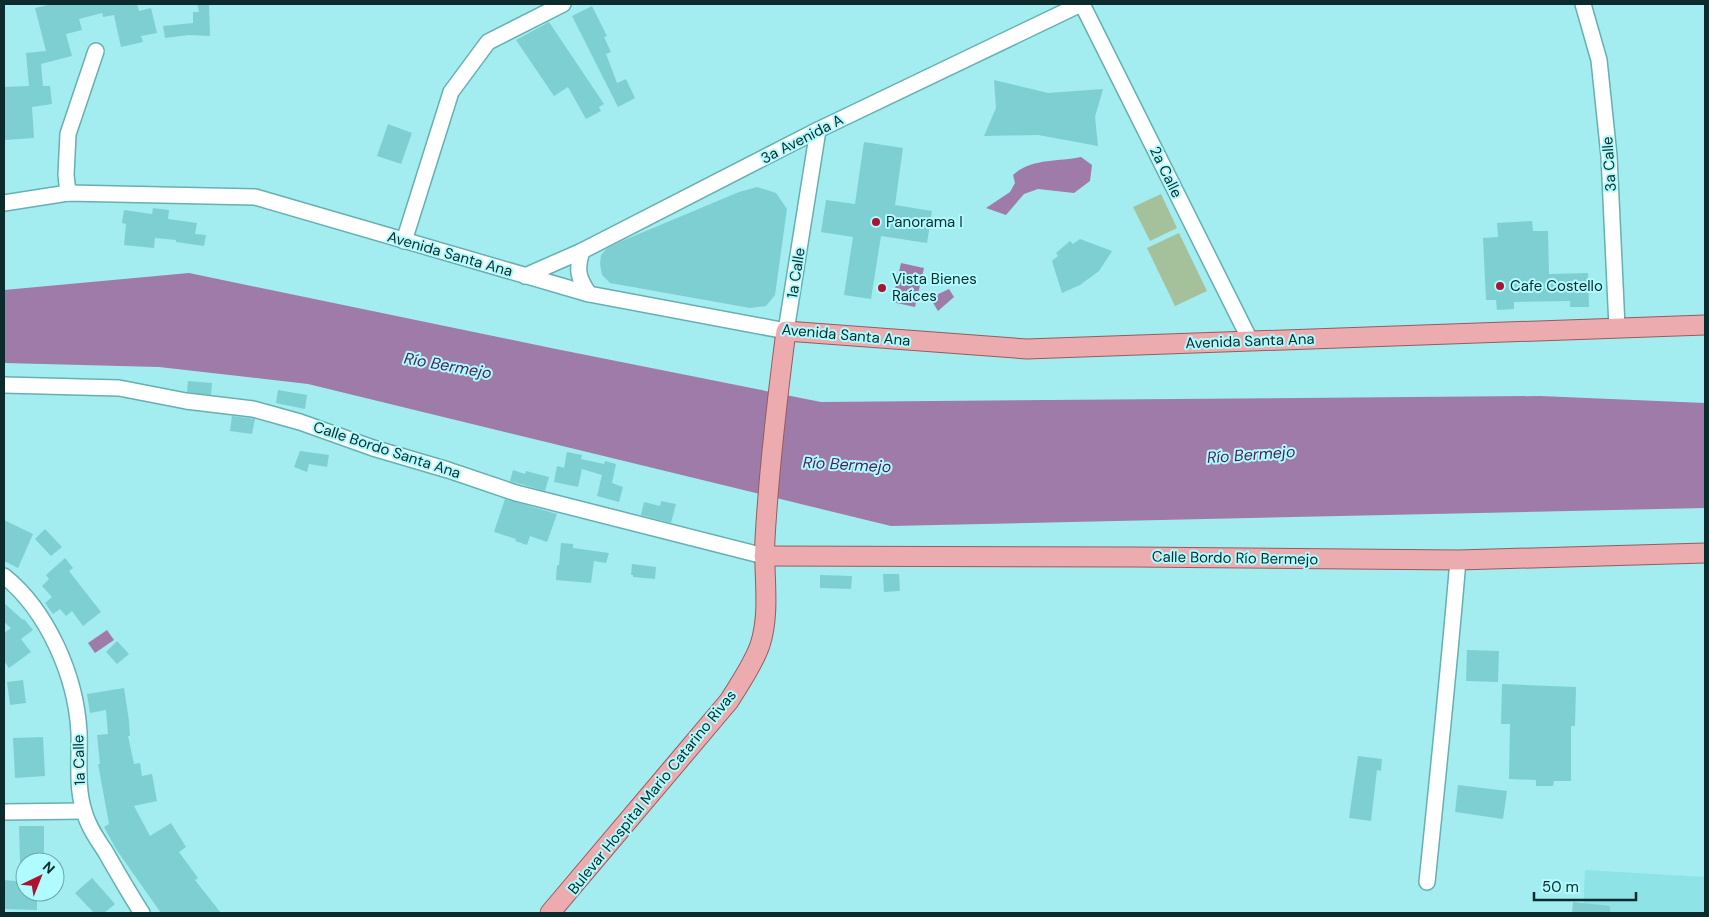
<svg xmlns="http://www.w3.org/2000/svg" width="1709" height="917" font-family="'DM Sans',sans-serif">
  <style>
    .built { fill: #8de3e6 }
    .green { fill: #a4c19c }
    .water { fill: #9f7baa }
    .building { fill: #7dcfd2 }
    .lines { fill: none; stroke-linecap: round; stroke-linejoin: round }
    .minor-casing { stroke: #66b0b2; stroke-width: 18 }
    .major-casing { stroke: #955b5e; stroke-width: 21 }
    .minor { stroke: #fff; stroke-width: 15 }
    .major { stroke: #ecacaf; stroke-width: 19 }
    .poi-dot { fill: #aa1332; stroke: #b0fbfd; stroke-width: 2 }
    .labels { text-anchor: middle; stroke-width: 4; stroke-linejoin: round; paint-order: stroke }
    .street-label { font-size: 15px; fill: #0c2b2d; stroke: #b0fbfd }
    .poi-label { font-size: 15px; fill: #0c2b2d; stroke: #b0fbfd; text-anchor: start }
    .water-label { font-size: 16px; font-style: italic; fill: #4d1e5a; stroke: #b0fbfd }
  </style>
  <rect width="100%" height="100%" fill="#a3edf0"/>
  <polygon class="built" points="1585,870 1705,877 1705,913 1583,913"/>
  <g class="green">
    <polygon points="1161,194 1177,228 1150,241 1133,207"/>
    <polygon points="1179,233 1207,291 1175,306 1147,248"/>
  </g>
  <g class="water">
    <path d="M1081 157 1092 165 1090 181 1074 193 1038 189 1024 194 1006 215 986 208 1010 192 1015 183 1013 175C1031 158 1058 162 1081 157Z"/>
    <polygon points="901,263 924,268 915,307 892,302"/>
    <polygon points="189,273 551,348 821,402 1540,396 1705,403 1705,508 891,526 308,384 159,367 4,363 4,290"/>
    <polygon points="949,289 954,297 938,311 930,298"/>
    <polygon points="107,630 114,640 95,653 88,643"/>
  </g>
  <g class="building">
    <polygon points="52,4 137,4 139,11 151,8 157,33 141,36 143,42 121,47 114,15 103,17 102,13 79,19 82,30 66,34 72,56 41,64 43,86 50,86 52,104 32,107 34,138 4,140 4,87 29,86 26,53 46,51 35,8"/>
    <polygon points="197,4 209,4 210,36 189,35 165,38 163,26 193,23 193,12 199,12"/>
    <polygon points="592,6 607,36 604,37 611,52 606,54 617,83 626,79 635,98 618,107 572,16"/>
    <polygon points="549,22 604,104 599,107 601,111 586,119 568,87 554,96 516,40"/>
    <polygon points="994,80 1048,93 1103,89 1095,117 1098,146 1038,135 984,136 996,108"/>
    <polygon points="388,124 412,133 401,164 377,156"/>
    <polygon points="864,142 903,148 895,205 932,211 927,243 881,236 871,299 844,295 853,237 821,232 826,200 855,204"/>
    <polygon points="757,187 776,193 787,209 775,295 766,306 750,308 610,283 602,275 600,264 601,255 606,249 622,241 739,192"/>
    <polygon points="153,208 169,210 168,219 197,223 195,234 206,235 204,246 176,242 176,240 155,238 154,248 124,245 126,224 122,223 124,210 152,214"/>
    <polygon points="1532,221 1533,231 1548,231 1549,274 1588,273 1589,307 1570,307 1570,301 1514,302 1514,309 1497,310 1496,300 1486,300 1483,238 1498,237 1497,223"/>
    <polygon points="1080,239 1112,251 1099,271 1080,285 1062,293 1052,261 1058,256 1056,253 1070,241 1073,244"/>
    <polygon points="188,381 212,383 211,395 187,392"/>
    <polygon points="278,390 307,395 305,409 276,403"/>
    <polygon points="232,416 255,419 252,434 230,431"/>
    <polygon points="300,451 329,455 327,467 309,464 307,472 294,467"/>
    <polygon points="567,452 582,455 581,459 604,464 605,461 616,464 612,483 623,487 619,502 597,496 602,475 582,469 578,487 554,482 557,466 564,468"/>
    <polygon points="513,470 525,474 526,471 549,477 545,491 510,481"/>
    <polygon points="505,499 557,514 547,542 530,536 527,545 515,541 516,539 494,532"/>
    <polygon points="661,501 676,504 671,523 641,515 644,502 660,506"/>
    <polygon points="4,520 33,534 18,568 4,561"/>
    <polygon points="45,529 62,547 51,556 35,539"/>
    <polygon points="561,543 573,544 573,548 609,553 606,563 594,561 591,583 556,580 557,565 559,565"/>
    <polygon points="65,558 73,568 69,571 101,612 83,626 72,611 66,616 60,609 53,614 45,603 52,597 42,586 49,579 46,575"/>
    <polygon points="632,564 656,567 655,579 633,577 633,575 631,575"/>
    <polygon points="883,574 899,574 900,591 884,592"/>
    <polygon points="820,575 852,576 851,589 820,588"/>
    <polygon points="4,603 23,620 24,619 33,630 21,639 31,652 9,668 4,661 4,633 11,628 4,622"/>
    <polygon points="117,641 129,654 117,664 106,652"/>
    <polygon points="1467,650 1499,651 1498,682 1466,681"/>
    <polygon points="23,680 26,703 10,705 7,682"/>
    <polygon points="1502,684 1576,687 1575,726 1571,726 1571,781 1554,781 1553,786 1536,786 1536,780 1509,779 1510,724 1501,724"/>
    <polygon points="124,688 129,721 130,736 128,736 134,764 140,763 142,776 152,774 157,801 134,806 150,836 171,823 186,847 179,852 198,878 195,880 221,913 161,913 116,849 104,827 109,824 98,764 100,764 97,735 108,734 106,710 90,713 87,694"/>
    <polygon points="43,737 45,776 15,778 13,738"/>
    <polygon points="1358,756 1382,759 1381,771 1377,770 1371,821 1349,818"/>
    <polygon points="1458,785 1507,791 1503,819 1455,812"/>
    <polygon points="19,826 44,826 44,862 20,862"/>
    <polygon points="92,878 115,904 104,913 94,913 75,893"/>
    <polygon points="4,880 25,882 25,892 37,892 37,910 4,909"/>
    <polygon points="1573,902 1610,906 1610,913 1572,913"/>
  </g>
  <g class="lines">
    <g class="minor-casing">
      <g id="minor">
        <polyline points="1082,4 1250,340"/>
        <polyline points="1583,4 1599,60 1609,156 1617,327"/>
        <polyline points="68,193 66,175 68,134 96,51"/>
        <polyline points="4,203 68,193 255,197 589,294 786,331 818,130"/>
        <polyline points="404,241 451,92 488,42 563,4"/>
        <path d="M582 251C576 270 578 278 589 294"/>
        <polyline points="525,276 582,251 818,130 1081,4"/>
        <polyline points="4,385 119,388 186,401 253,409 300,422 373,448 448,470 516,493 764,556"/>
        <path d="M4 576C48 611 76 677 79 732 80 758 76 786 84 811 88 826 97 839 105 851 117 872 129 893 142 913"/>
        <polyline points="4,812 83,811"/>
        <path d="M1427 882C1438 775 1449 668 1458 560"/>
      </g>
    </g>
    <g class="major-casing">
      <g id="major">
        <polyline points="764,556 1134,557 1458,560 1705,553"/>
        <path d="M550 913 729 701C740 683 753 665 760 645 771 611 763 573 765 539 769 469 777 400 786 331L1027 349 1705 325"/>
      </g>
    </g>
    <use href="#minor" class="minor"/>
    <use href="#major" class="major"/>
  </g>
  <g class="poi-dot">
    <circle cx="876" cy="222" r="5"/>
    <circle cx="1500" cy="286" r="5"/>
    <circle cx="882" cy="288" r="5"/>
  </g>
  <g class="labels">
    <g class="street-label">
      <text transform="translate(802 139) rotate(-27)" y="5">3a Avenida A</text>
      <text transform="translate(1609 164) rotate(-94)" y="5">3a Calle</text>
      <text transform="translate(1166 172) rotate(64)" y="5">2a Calle</text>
      <text transform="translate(450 254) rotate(16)" y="5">Avenida Santa Ana</text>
      <text transform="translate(796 273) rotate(-81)" y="5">1a Calle</text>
      <text transform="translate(846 335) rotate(5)" y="5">Avenida Santa Ana</text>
      <text transform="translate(1250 341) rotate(-2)" y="5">Avenida Santa Ana</text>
      <text transform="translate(387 450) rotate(18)" y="5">Calle Bordo Santa Ana</text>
      <text transform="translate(1235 558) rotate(1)" y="5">Calle Bordo Río Bermejo</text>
      <text transform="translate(79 760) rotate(-92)" y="5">1a Calle</text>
      <text transform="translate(652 792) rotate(-51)" y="5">Bulevar Hospital Mario Catarino Rivas</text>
    </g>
    <g class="poi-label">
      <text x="886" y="227">Panorama I</text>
      <text x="892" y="284">Vista Bienes<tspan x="892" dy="17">Raíces</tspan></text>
      <text x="1510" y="291">Cafe Costello</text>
    </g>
    <g class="water-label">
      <text transform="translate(448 365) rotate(10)" y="6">Río Bermejo</text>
      <text transform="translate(1251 454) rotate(-4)" y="6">Río Bermejo</text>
      <text transform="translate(847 464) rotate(3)" y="6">Río Bermejo</text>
    </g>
  </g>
  <rect width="1709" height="917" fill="none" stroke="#0c2b2d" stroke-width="10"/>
  <g transform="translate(40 877) rotate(43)"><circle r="24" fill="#b0fbfd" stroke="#6ea8aa"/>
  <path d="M0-4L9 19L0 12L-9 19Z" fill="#aa1332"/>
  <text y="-8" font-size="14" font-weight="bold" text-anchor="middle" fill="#0c2b2d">N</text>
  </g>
  <path d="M1534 892v8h102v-8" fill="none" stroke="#0c2b2d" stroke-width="2.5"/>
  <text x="1542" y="892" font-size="15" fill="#0c2b2d" stroke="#b0fbfd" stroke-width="4" paint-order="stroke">50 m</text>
</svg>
